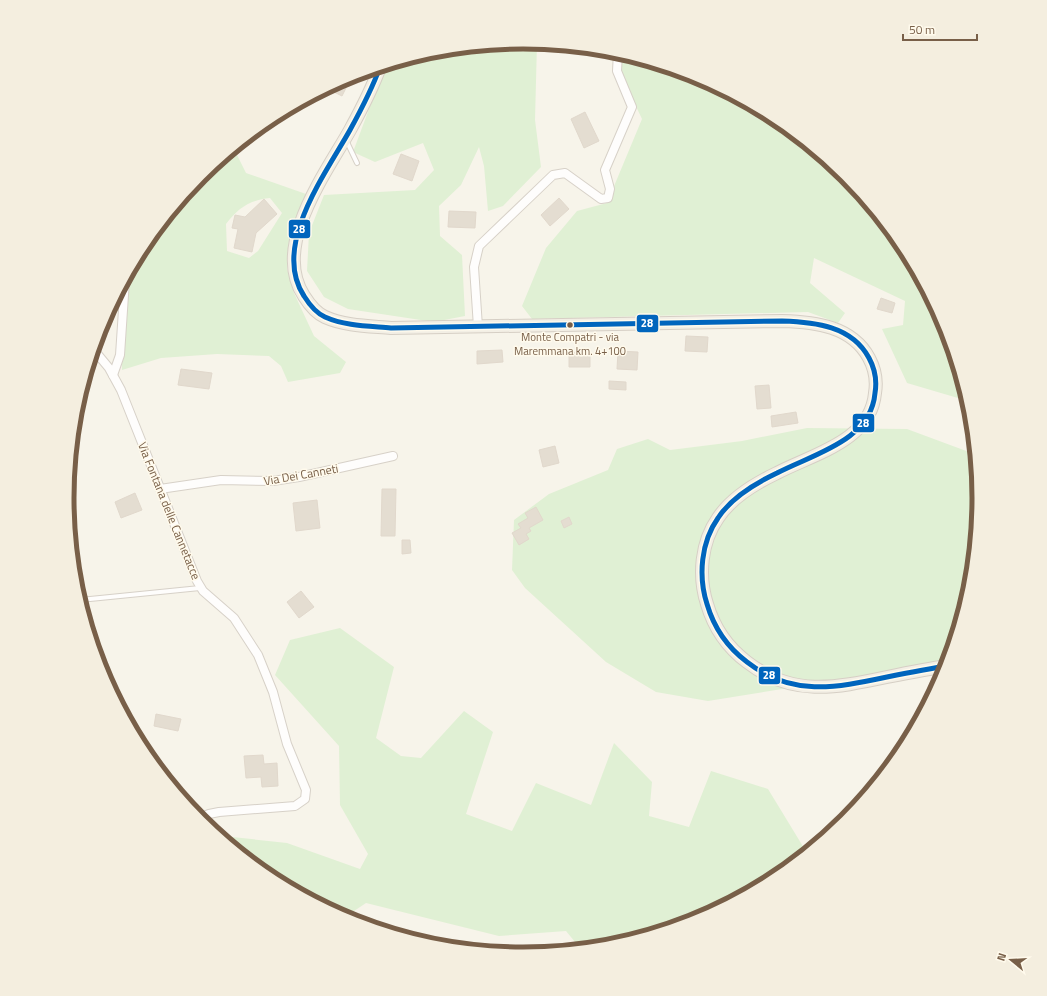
<svg xmlns="http://www.w3.org/2000/svg" width="1047" height="996" font-family="'Titillium Web',sans-serif">
  <style>
    .green { fill: #e0f0d4; fill-rule: evenodd }
    .building { fill: #e4ddd1; stroke: #e1d8cc }
    .lines { fill: none; stroke-linecap: round; stroke-linejoin: round }
    .lane-casing { stroke: #d7d1c8; stroke-width: 6 }
    .street-casing { stroke: #d7d1c8; stroke-width: 10 }
    .primary-casing { stroke: #d6cfc5; stroke-width: 14 }
    .lane { stroke: #fefdfc; stroke-width: 4 }
    .street { stroke: #fefdfc; stroke-width: 8 }
    .primary { stroke: #f3efe5; stroke-width: 12 }
    .bus-1-casing { stroke: #fffaec; stroke-width: 8 }
    .bus-1 { stroke: #0065bd; stroke-width: 5 }
    .bus-dot { fill: #785f48; stroke: #fffaec; stroke-width: 1.5 }
    .labels { text-anchor: middle; stroke-width: 3; stroke-linejoin: round; paint-order: stroke }
    .bus-label { font-size: 11px; fill: #785f48; stroke: #fffaec }
    .street-label { font-size: 12px; fill: #785f48; stroke: #fffaec }
    .rim { fill: none; stroke: #785f48; stroke-width: 5 }
    .line-badge { stroke: #fffaec; stroke-width: 1.5 }
    .badge-label { font-size: 11px; text-anchor: middle; font-weight: bold; fill: #fff }
  </style>
  <rect width="100%" height="100%" fill="#f7f4ea"/>
  <g class="green">
    <polygon points="524,42 537,43 535,120 541,167 503,206 488,211 484,166 479,147 461,185 439,206 440,236 462,255 465,316 434,322 348,309 324,297 307,271 309,233 324,195 415,190 434,170 423,143 375,162 353,152 385,66 435,51"/>
    <polygon points="613,51 698,77 777,119 846,176 903,245 945,324 968,401 907,383 882,329 903,325 905,301 814,258 810,283 845,313 838,323 808,312 532,319 522,306 546,248 577,211 607,203 642,119 616,64"/>
    <path d="M234 149 246 173 306 194 289 242 287 269 294 293 314 336 346 362 340 373 288 382 281 366 269 356 217 354 161 358 122 370V333L131 270 144 244 201 175ZM270 198 282 213 258 251 249 258 227 251 226 224C238 208 250 200 270 198Z"/>
    <polygon points="807,428 907,429 969,452 975,450 979,498 971,587 948,662 708,701 656,692 606,662 525,588 512,570 514,520 549,494 608,470 617,449 648,439 670,450 742,441"/>
    <path d="M340 628 394 667 376 738 401 756 421 758 464 711 493 732 466 814 512 831 536 783 591 805 614 743 652 782 649 816 689 827 711 771 768 789 807 853C797 861 787 871 776 878 717 915 649 942 580 948L566 931 499 936 366 903 345 917 270 877 209 827 211 825 223 836 287 843 360 869 368 854 340 805 339 746 275 675 290 640Z"/>
  </g>
  <g class="building">
    <polygon points="339,82 347,86 342,96 330,90 332,86"/>
    <polygon points="585,112 599,141 584,148 571,119"/>
    <polygon points="401,154 419,161 412,181 393,174"/>
    <polygon points="559,198 569,209 550,226 541,215"/>
    <polygon points="264,199 277,214 256,233 252,252 234,248 238,229 232,228 235,215 245,217"/>
    <polygon points="449,211 476,212 475,228 448,227"/>
    <polygon points="881,298 895,303 892,313 877,309"/>
    <polygon points="686,336 708,337 707,352 685,351"/>
    <polygon points="502,350 503,362 477,364 477,351"/>
    <polygon points="618,351 638,352 637,370 617,369"/>
    <polygon points="590,352 590,367 569,367 569,353"/>
    <polygon points="181,369 212,373 209,389 178,385"/>
    <polygon points="609,381 626,382 626,390 609,389"/>
    <polygon points="769,385 771,408 757,409 755,386"/>
    <polygon points="796,412 798,423 772,427 771,416"/>
    <polygon points="555,446 559,463 543,467 539,450"/>
    <polygon points="382,489 396,489 395,536 381,536"/>
    <polygon points="135,493 142,510 121,518 115,502"/>
    <polygon points="317,500 320,528 296,531 293,503"/>
    <polygon points="536,507 543,520 529,528 531,531 526,534 529,539 519,545 512,533 521,528 518,524 528,518 525,513"/>
    <polygon points="569,517 572,524 564,528 561,521"/>
    <polygon points="402,540 410,540 411,553 402,554"/>
    <polygon points="301,591 314,607 299,618 287,602"/>
    <polygon points="156,714 181,719 178,731 154,726"/>
    <polygon points="263,755 264,764 277,763 278,786 262,787 261,777 246,778 244,756"/>
  </g>
  <g class="lines">
    <g class="lane-casing">
      <g id="lane">
        <polyline points="346,140 357,163"/>
        <polyline points="80,600 200,588"/>
      </g>
    </g>
    <g class="street-casing">
      <g id="street">
        <polyline points="478,327 474,267 479,246 553,175 565,173 601,199 608,198 610,189 605,170 632,107 617,71 618,52"/>
        <polyline points="94,350 109,368 121,390 197,581 203,591 234,618 258,655 273,692 287,744 306,790 305,799 295,806 219,812 209,814 199,818"/>
        <polyline points="113,375 120,355 125,280"/>
        <polyline points="160,489 221,480 273,481 299,477 393,456"/>
      </g>
    </g>
    <g class="primary-casing">
      <path id="primary" d="M380 67C372 89 361 110 350 130 326 173 271 246 304 296 309 304 316 313 325 317 345 326 369 326 391 328L782 321C815 322 852 326 869 358 875 369 877 381 875 393 871 441 813 454 777 473 756 483 731 498 718 518 701 542 698 576 707 604 714 628 727 647 747 662 792 697 835 688 887 677 907 673 927 669 947 666"/>
    </g>
    <use href="#lane" class="lane"/>
    <use href="#street" class="street"/>
    <use href="#primary" class="primary"/>
    <g class="bus-1-casing">
      <path id="bus-1" d="M380 67C372 89 361 110 350 130 326 173 271 246 304 296 309 304 316 313 325 317 345 326 369 326 391 328L782 321C815 322 852 326 869 358 875 369 877 381 875 393 871 441 813 454 777 473 756 483 731 498 718 518 701 542 698 576 707 604 714 628 727 647 747 662 792 697 835 688 887 677 907 673 927 669 947 666"/>
    </g>
    <use href="#bus-1" class="bus-1"/>
  </g>
  <circle class="bus-dot" cx="570" cy="325" r="3.5"/>
  <g class="labels">
    <g class="bus-label">
      <text x="570" y="341">Monte Compatri - via<tspan x="570" dy="14">Maremmana km. 4+100</tspan></text>
    </g>
    <g class="street-label">
      <text transform="translate(301 475) rotate(-10)" y="4">Via Dei Canneti</text>
      <text transform="translate(169 511) rotate(68)" y="4">Via Fontana delle Cannetacce</text>
    </g>
  </g>
  <path d="M0 0H1047V996H0ZM74 498a449 449 0 1 1 898 0a449 449 0 1 1-898 0Z" fill="#f4eedf" fill-rule="evenodd"/>
  <path class="rim" d="M74 498a449 449 0 1 1 898 0a449 449 0 1 1-898 0Z"/>
  <g class="line-badge">
    <rect x="288" y="219" width="23" height="20" rx="4" fill="#0065bd"/>
    <rect x="636" y="314" width="23" height="19" rx="4" fill="#0065bd"/>
    <rect x="852" y="413" width="23" height="20" rx="4" fill="#0065bd"/>
    <rect x="758" y="666" width="23" height="19" rx="4" fill="#0065bd"/>
  </g>
  <g class="badge-label">
    <text x="299" y="233">28</text>
    <text x="647" y="327">28</text>
    <text x="863" y="427">28</text>
    <text x="769" y="679">28</text>
  </g>
  <g transform="translate(1011 960) rotate(288)" stroke="#fffaec" stroke-width="3" paint-order="stroke">
  <path d="M0-3L7 15L0 10L-7 15Z" fill="#785f48"/>
  <text y="-6" font-size="11" font-weight="bold" text-anchor="middle" fill="#785f48">N</text>
  </g>
  <path d="M903 34v6h74v-6" fill="none" stroke="#785f48" stroke-width="2"/>
  <text x="909" y="34" font-size="12" fill="#785f48" stroke="#fffaec" stroke-width="3" paint-order="stroke">50 m</text>
</svg>
